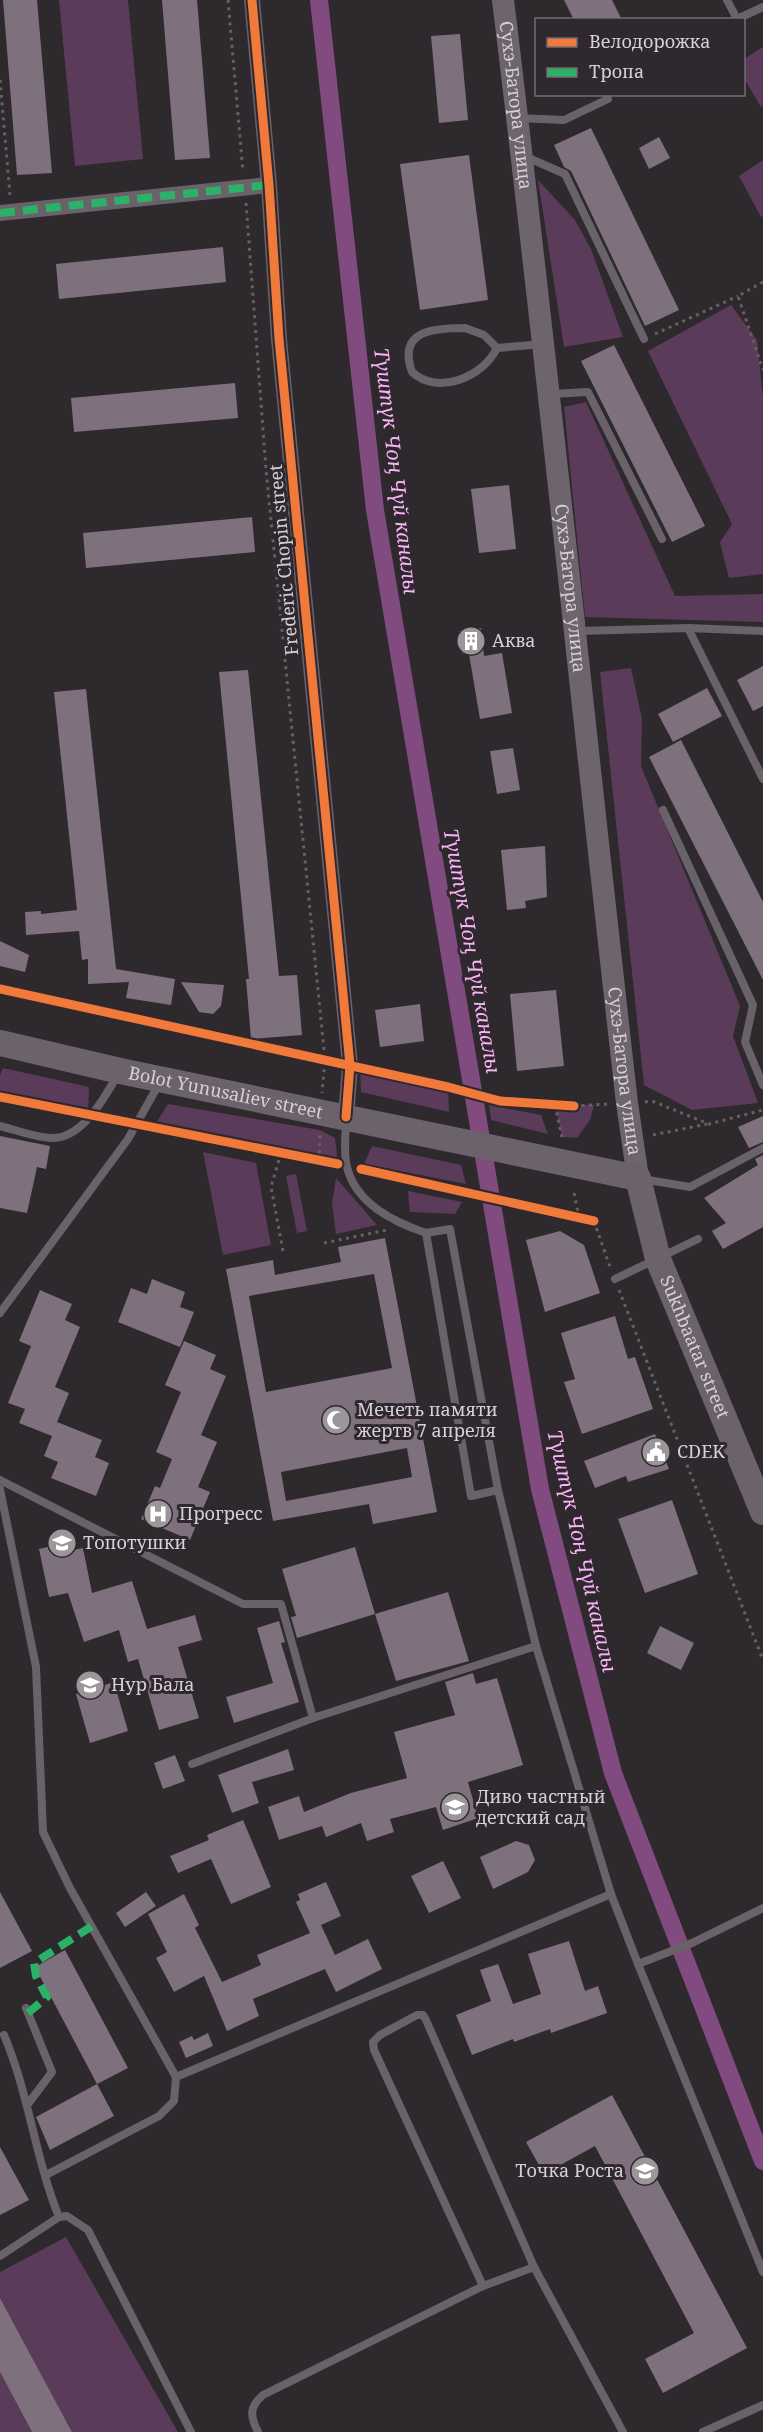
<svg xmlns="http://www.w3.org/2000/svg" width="763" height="2432" font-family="'Noto Serif',serif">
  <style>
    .green { fill: #5a3b59 }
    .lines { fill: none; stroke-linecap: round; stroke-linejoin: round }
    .canal { stroke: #814b7f; stroke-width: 18 }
    .building { fill: #7f707e; fill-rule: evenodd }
    .path { stroke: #666065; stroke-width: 3; stroke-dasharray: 3 4.5; stroke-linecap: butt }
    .lane { stroke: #6a6269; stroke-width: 8 }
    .street { stroke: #6a6269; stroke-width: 16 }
    .secondary { stroke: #6e646d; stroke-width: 22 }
    .primary { stroke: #6b626b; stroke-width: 26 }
    .quiet { stroke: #2db169; stroke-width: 8; stroke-dasharray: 15 8; stroke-linecap: butt }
    .cycleway-casing { stroke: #2f282e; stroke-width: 13 }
    .cycleway { stroke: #f17a3a; stroke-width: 9 }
    .labels { text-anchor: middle; stroke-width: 6; stroke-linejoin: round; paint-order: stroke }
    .street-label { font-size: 18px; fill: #d5d1d5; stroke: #2f282e }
    .poi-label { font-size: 18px; fill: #d5d1d5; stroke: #2f282e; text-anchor: start }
    .water-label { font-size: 20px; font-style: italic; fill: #f8b4f5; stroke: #2f282e }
  </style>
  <rect width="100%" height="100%" fill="#2e292d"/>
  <g class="green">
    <polygon points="59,0 128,0 143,159 75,166"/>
    <polygon points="763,47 763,105 761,107 744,78 744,59"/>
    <polygon points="763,160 763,216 761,217 739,176"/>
    <polygon points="538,180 575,220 591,249 623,337 564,347"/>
    <polygon points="731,305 757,340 763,399 763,574 729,578 720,542 732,524 648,351"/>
    <polygon points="586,402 675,596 763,594 763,622 585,617 564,407"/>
    <polygon points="631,668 642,719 641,766 740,1006 733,1036 758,1103 692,1110 644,1085 600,672"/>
    <polygon points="3,1068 89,1087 88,1116 0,1097 0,1075"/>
    <polygon points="360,1068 448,1087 449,1112 361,1092"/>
    <polygon points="168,1104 320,1130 335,1138 338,1164 153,1128"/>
    <polygon points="489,1105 541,1115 548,1134 491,1120"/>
    <polygon points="555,1105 594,1105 590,1120 577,1138 562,1137"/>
    <polygon points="372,1146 461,1165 466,1184 364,1164"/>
    <polygon points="203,1152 256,1163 271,1245 223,1255"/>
    <polygon points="296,1174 307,1231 297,1233 286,1176"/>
    <polygon points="336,1178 377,1225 336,1234 332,1203"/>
    <polygon points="408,1191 462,1202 455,1214 410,1212"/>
    <polygon points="66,2237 178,2432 72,2432 0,2298 0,2272"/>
    <polygon points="0,2372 32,2432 0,2432"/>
  </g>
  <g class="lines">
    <polyline class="canal" points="319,0 375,510 540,1489 613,1773 763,2161"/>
  </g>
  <g class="building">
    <polygon points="3,0 37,0 52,173 17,175"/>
    <polygon points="162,0 197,0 210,158 175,160"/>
    <polygon points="564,0 612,0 622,20 574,20"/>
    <polygon points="460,34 468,120 439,123 431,36"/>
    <polygon points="591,128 679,310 645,326 571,171 564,167 554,145"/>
    <polygon points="659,137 670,158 649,169 639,148"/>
    <polygon points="469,155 488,300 420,310 400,164"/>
    <polygon points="223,247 226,282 59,299 56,264"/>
    <polygon points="614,345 705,526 672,542 581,361"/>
    <polygon points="235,383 238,418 74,432 71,398"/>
    <polygon points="509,485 516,549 479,553 471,489"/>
    <polygon points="252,517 255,552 86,568 83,533"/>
    <polygon points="481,628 484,656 502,653 512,713 480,719 469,654 462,654 459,631"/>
    <polygon points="763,666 763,706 753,711 737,680"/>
    <polygon points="248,670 279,976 297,975 302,1035 251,1039 246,979 249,979 219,672"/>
    <polygon points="707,688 722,716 673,742 658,714"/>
    <polygon points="86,689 116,969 175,979 171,1005 126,998 129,982 88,984 88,959 82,960 79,931 26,935 25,912 41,911 41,914 77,910 54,692"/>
    <polygon points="681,740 763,902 763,980 649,757"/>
    <polygon points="513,748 520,790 497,794 490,751"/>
    <polygon points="545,846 547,897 525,901 526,908 507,910 501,850"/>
    <polygon points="0,941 29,955 25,972 0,966"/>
    <polygon points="181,982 224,985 221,1006 213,1014 199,1012"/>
    <polygon points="556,990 564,1066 517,1071 510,994"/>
    <polygon points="420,1004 424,1041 380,1047 375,1010"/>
    <polygon points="763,1116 763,1142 749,1148 738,1127"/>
    <polygon points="0,1136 50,1146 46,1169 37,1167 27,1213 0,1208"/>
    <polygon points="763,1155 763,1227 723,1249 712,1231 726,1223 704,1198 758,1165 755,1159"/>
    <polygon points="560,1231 584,1245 600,1293 545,1312 526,1240"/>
    <path d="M385 1238 437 1512 373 1524 369 1504 273 1521 226 1269 273 1260 275 1275 341 1262 338 1247ZM374 1274 392 1368 266 1392 249 1296ZM407 1448 412 1477 286 1501 281 1472Z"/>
    <polygon points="152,1279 185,1292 180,1307 194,1312 180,1347 118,1322 131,1288 147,1294"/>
    <polygon points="40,1290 72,1304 65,1320 80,1327 55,1387 69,1393 57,1422 102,1440 95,1457 109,1463 96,1496 51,1478 58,1462 44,1456 52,1436 19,1423 25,1409 8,1403 31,1346 19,1341"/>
    <polygon points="615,1316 628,1359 635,1357 653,1409 582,1434 564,1382 575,1379 561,1333"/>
    <polygon points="184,1341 216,1355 210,1369 226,1376 201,1435 217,1442 198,1487 210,1492 190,1540 141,1519 155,1486 160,1488 172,1459 156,1452 181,1392 165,1385"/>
    <polygon points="655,1434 669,1469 628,1482 626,1476 595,1488 584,1461"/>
    <polygon points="672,1500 698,1574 645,1593 618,1519"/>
    <polygon points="56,1545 58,1553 83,1548 92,1593 132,1581 147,1629 195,1615 202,1640 178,1647 199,1718 159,1730 138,1659 128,1662 119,1630 84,1642 68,1593 49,1597 39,1549"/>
    <polygon points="355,1547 375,1614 297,1638 291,1617 296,1616 282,1569"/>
    <polygon points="448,1592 469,1661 396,1681 375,1614"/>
    <polygon points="279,1621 285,1642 281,1643 299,1702 234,1723 226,1697 273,1683 257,1628"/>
    <polygon points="660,1626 694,1643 681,1670 647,1653"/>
    <polygon points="473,1673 476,1684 497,1678 523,1765 468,1782 478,1818 443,1830 436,1807 390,1819 394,1832 367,1841 361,1823 326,1837 322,1826 279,1840 268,1807 299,1796 304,1812 351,1793 407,1778 394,1732 455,1715 445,1682"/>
    <polygon points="114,1682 128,1731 90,1743 76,1694"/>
    <polygon points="288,1749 294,1770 252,1782 259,1803 232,1813 218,1775"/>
    <polygon points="175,1755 185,1781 163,1789 154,1763"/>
    <polygon points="243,1820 271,1887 231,1904 211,1859 178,1873 170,1856 209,1840 207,1835"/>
    <polygon points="516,1841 529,1845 535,1860 528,1872 493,1889 480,1857"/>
    <polygon points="443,1861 461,1898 429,1913 411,1876"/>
    <polygon points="326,1882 341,1916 321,1925 335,1955 368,1939 382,1969 336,1992 325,1969 253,1999 259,2016 227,2031 204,1976 174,1992 156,1958 167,1952 148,1914 184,1894 199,1925 195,1928 222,1982 261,1965 257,1955 310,1933 296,1902 300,1900 298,1894"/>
    <polygon points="0,1892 32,1951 0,1968"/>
    <polygon points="146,1892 156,1906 125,1927 116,1913"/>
    <polygon points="569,1941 585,1991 598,1986 607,2013 551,2033 550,2029 514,2042 513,2039 472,2055 456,2015 491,2001 480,1970 498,1964 513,2004 541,1994 528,1954"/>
    <polygon points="65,1950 128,2068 97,2084 35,1967"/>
    <polygon points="208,2033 213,2046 186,2058 179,2042 192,2036 194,2040"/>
    <polygon points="97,2084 114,2116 50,2150 36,2117"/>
    <polygon points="612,2095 747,2348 663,2393 645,2359 694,2333 595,2146 544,2174 526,2142"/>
    <polygon points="0,2147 29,2200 0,2215"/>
    <polygon points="0,2298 72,2432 32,2432 0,2372"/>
  </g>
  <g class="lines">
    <g class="path">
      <polyline points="228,0 243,172"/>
      <polyline points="0,80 10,195"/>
      <polyline points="246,203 266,470 325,1060 322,1093"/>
      <polyline points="763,282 738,296 763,370"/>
      <polyline points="655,334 738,296"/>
      <polyline points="645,1102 652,1101 709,1124 763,1110"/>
      <polyline points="555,1105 562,1137"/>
      <polyline points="574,1106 608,1104"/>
      <polyline points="653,1135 707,1124"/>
      <polyline points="281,1153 271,1187 283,1251"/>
      <polyline points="319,1161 320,1132"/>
      <polyline points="574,1193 579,1217"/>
      <polyline points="594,1221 610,1267"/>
      <polyline points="324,1243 387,1230"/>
      <polyline points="619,1290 763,1660"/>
    </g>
    <g class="lane">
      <polyline points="727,0 737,19 763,7"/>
      <polyline points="518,118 564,120 608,99"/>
      <polyline points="524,156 565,174 644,339"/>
      <path d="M465 328 484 335 497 348C483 377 438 396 412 372 397 330 434 328 465 328Z"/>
      <polyline points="497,348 543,344"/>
      <polyline points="551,394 588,392 662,539"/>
      <polyline points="688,628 763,779"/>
      <polyline points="578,631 688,628 763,631"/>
      <polyline points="663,810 753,1005 745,1042 763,1085"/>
      <path d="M346 1120C346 1135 343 1153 347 1167 356 1204 394 1222 426 1233L471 1496 498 1490 450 1229 426 1233"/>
      <path d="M0 1126C16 1130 34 1137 50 1138 82 1140 105 1097 118 1074"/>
      <polyline points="642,1179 690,1187 763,1148"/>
      <polyline points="615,1279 698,1239"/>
      <polyline points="0,1313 128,1139 160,1082"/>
      <polyline points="0,1480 243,1604 281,1604 313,1718"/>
      <polyline points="0,1489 36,1667 43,1832 70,1888 176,2077"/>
      <polyline points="498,1490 536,1646"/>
      <polyline points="192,1764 313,1718 536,1646 611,1894"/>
      <polyline points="763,1908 692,1943 638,1964 763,2272"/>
      <polyline points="26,2008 52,2072 28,2104"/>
      <path d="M4 2035C29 2094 35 2158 59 2217"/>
      <polyline points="46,2175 159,2116 174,2101 176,2077 611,1894 638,1964"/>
      <polyline points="0,2256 59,2217 67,2216 88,2230 191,2432"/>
      <polyline points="483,2286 374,2050 373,2042 380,2035 417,2015 423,2015 426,2020 534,2267 623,2432"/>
      <path d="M258 2432C250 2416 249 2407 263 2395L483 2286 534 2267"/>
      <polyline points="703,2432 763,2405"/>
    </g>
    <g class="street">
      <polyline points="252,0 269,185 279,339 350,1065 346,1117"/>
      <polyline points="0,213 269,185"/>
    </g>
    <path class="secondary" id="s1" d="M503 0C548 367 585 735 627 1103L638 1178"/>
    <path class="primary" id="s2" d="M0 1043 120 1071 638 1178 658 1259 763 1512"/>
    <g class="quiet">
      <polyline points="0,213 269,185"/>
      <polyline points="28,2013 47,1997 36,1976 34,1963 92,1926"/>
    </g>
    <g class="cycleway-casing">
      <g id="cycleway">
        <polyline points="252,0 269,185 279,339 350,1065 346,1117"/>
        <polyline points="0,989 448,1087 500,1101 574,1106"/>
        <polyline points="0,1097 338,1164"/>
        <polyline points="361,1169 594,1221"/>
      </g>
    </g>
    <use href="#cycleway" class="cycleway"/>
  </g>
  <defs>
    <g id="building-disc" transform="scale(1.5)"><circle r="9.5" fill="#9b969a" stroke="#2f282e"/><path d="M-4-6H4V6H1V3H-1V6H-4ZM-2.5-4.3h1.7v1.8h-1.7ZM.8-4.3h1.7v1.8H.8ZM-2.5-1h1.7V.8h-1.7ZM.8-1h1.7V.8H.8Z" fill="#fff"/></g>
    <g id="mosque-disc" transform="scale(1.5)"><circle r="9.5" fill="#9b969a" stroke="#2f282e"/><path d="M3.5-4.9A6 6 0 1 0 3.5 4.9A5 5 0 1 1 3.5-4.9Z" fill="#fff"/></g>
    <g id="civic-disc" transform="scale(1.5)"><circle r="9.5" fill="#9b969a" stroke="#2f282e"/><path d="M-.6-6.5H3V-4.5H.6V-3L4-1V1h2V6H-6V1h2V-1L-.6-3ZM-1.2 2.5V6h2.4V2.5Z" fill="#fff"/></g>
    <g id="hospital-disc" transform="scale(1.5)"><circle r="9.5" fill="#9b969a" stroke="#2f282e"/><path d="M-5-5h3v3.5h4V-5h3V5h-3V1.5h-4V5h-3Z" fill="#fff"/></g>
    <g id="school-disc" transform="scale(1.5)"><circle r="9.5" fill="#9b969a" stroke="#2f282e"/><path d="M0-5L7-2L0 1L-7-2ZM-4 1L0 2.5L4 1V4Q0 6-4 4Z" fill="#fff"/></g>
  </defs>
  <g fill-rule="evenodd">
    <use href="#building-disc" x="471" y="641"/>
    <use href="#mosque-disc" x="336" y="1420"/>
    <use href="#civic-disc" x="656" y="1452"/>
    <use href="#hospital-disc" x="158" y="1514"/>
    <use href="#school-disc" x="62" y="1543"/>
    <use href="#school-disc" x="90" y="1685"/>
    <use href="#school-disc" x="455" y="1807"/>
    <use href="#school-disc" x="645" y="2171"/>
  </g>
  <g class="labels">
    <g class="street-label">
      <text dy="6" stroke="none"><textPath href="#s1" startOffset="106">Сухэ-Батора улица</textPath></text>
      <text transform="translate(284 560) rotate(-95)" y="6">Frederic Chopin street</text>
      <text dy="6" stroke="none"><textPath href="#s1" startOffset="592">Сухэ-Батора улица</textPath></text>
      <text dy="6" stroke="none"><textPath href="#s1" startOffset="1078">Сухэ-Батора улица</textPath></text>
      <text dy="6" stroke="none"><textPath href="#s2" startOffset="231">Bolot Yunusaliev street</textPath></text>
      <text dy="6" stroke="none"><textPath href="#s2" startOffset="831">Sukhbaatar street</textPath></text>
    </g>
    <g class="poi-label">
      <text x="492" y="647">Аква</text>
      <text x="357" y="1416">Мечеть памяти<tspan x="357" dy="21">жертв 7 апреля</tspan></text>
      <text x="677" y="1458">CDEK</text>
      <text x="179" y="1520">Прогресс</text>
      <text x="83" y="1549">Топотушки</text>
      <text x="111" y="1691">Нур Бала</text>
      <text x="476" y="1803">Диво частный<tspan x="476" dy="21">детский сад</tspan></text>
      <text x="624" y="2177" text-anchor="end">Точка Роста</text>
    </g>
    <g class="water-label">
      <text transform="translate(396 471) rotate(83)" y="7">Түштүк Чоң Чүй каналы</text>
      <text transform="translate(472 951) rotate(80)" y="7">Түштүк Чоң Чүй каналы</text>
      <text transform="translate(582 1551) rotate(77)" y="7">Түштүк Чоң Чүй каналы</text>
    </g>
  </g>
  <rect x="535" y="18" width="210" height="78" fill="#2f282e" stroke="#716c71" stroke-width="1.5"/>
  <rect x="547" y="38" width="30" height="9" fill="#f17a3a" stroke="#716c71" stroke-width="1.5"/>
  <text x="589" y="48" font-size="18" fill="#d5d1d5">Велодорожка</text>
  <rect x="547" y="68" width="30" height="9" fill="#2db169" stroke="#716c71" stroke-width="1.5"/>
  <text x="589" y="78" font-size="18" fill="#d5d1d5">Тропа</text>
</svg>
